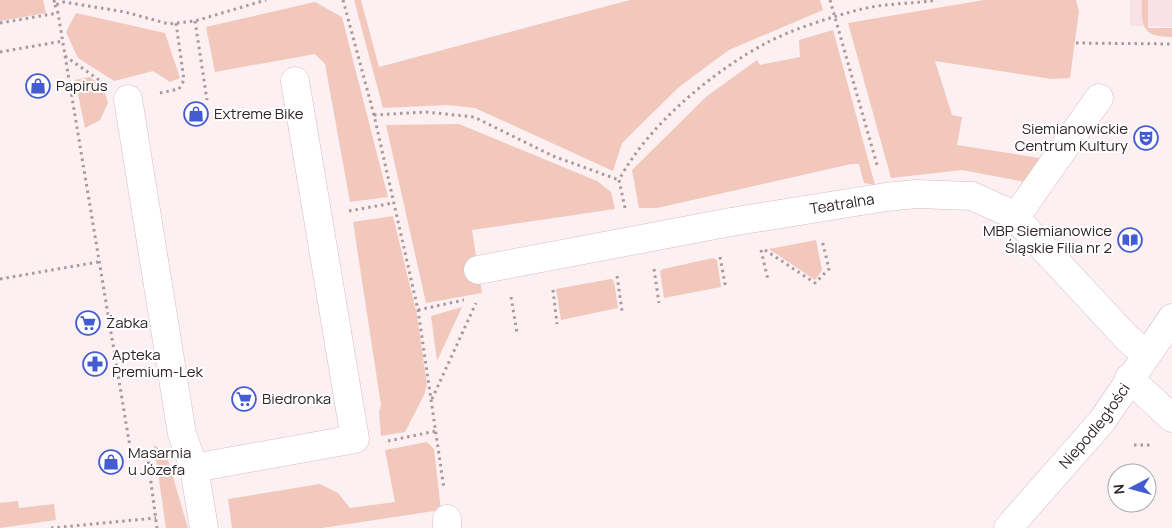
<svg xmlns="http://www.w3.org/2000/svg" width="1172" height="528" font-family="Manrope,sans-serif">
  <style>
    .built { fill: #f8e2e7 }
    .green { fill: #f1c8bb }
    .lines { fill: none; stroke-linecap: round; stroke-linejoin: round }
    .minor-casing { stroke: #d7bcc3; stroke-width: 29 }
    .path { stroke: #a59a9d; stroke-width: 3; stroke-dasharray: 2.5 4; stroke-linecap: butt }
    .minor { stroke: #fff; stroke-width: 28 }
    .labels { text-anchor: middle; stroke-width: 4; stroke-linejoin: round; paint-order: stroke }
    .poi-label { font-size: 15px; fill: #2f2528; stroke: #fff; text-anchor: start }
    .street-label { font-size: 15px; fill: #2f2528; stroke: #fff }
  </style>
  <rect width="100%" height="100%" fill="#fcf0f3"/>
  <polygon class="built" points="1130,0 1172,0 1172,27 1130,26"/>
  <g class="green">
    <polygon points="0,0 43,0 46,13 0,21"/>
    <polygon points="354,0 361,0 379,67 630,0 820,0 823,10 729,50 679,87 622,143 613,171 475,108 448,105 383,108"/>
    <polygon points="984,0 1076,0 1079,11 1070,78 1052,79 935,61 952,115 962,117 957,145 1040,158 1026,182 962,170 891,178 848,23"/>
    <path d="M1142 0H1148V28H1172V37C1142 37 1141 26 1142 0Z"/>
    <polygon points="315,2 342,17 388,197 350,202 325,64 315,54 215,72 206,27"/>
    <polygon points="76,13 165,33 180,78 170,82 153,71 114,81 78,58 66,32"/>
    <polygon points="833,30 875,185 864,183 859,164 851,164 657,208 639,208 632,170 707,96 757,60 760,65 800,57 799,40"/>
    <polygon points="90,77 104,89 108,103 100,120 85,128 75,80"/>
    <polygon points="459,124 597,181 611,192 615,209 472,230 482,293 426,303 386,125"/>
    <polygon points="393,216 417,315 427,385 424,395 405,432 381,436 379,412 381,405 353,222"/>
    <polygon points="816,240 822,270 815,280 769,249"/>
    <polygon points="713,258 717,260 721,287 664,298 660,271 663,269"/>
    <polygon points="611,279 614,281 618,308 561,320 556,289"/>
    <polygon points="462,307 437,361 431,316"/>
    <polygon points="427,442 434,449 441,510 322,528 232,528 228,499 320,484 338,493 350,508 395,502 385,450"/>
    <polygon points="154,445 165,453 168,460 188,528 166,528"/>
    <polygon points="18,501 19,508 54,504 56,520 0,528 0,503"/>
  </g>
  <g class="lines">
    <g class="minor-casing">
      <g id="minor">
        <polyline points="128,99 182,434 194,468 204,528"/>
        <polyline points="1015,218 1099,98"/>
        <path id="s1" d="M478 270 731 222 886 197 916 194 972 196 1012 214 1127 338 1146 355"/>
        <polyline points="1129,378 1172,418"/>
        <polyline points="194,468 355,439 295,81"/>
        <polyline points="447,519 447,528"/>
        <path id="s2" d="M1008 528 1102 421 1172 318"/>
      </g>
    </g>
    <g class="path">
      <polyline points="54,0 55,5 64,2 125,12 169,24 195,21 266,0"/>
      <polyline points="343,0 374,115 418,310 444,489"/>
      <polyline points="830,0 877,165"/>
      <polyline points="55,5 58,13 131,453 148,460 157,528"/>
      <polyline points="195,21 207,100"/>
      <polyline points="0,23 58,13"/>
      <polyline points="1076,43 1172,44"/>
      <polyline points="0,52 63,41"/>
      <polyline points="65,56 102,82"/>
      <polyline points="160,93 179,89 184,80 176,23"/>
      <polyline points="374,115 426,112 474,117 553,156 619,180"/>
      <path d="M625 208 619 180C648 125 713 71 768 42 793 29 834 16 862 9 886 3 913 4 937 0"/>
      <polyline points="349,211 393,203"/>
      <polyline points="761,250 768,280"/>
      <polyline points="765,250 815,283 829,269 822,240"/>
      <polyline points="720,257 726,289"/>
      <polyline points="654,269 659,303"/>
      <polyline points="617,276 622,311"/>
      <polyline points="0,279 98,262"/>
      <polyline points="553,290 557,324"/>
      <polyline points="511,297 517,333"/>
      <polyline points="418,310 464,300"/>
      <polyline points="432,399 476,303"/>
      <polyline points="388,441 436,431"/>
      <polyline points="1134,445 1153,445"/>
      <polyline points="51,528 156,518"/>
    </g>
    <use href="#minor" class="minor"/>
  </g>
  <defs>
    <g id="shop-ring" transform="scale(1.25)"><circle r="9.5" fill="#fff" stroke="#455cd0" stroke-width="1.5"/><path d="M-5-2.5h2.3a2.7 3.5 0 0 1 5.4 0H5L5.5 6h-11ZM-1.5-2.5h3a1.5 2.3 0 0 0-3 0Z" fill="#455cd0"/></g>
    <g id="theatre-ring" transform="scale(1.25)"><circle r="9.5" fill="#fff" stroke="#455cd0" stroke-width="1.5"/><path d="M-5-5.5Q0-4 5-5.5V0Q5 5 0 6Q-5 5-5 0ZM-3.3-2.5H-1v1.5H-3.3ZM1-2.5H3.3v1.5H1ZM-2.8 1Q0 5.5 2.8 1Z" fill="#455cd0"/></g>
    <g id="library-ring" transform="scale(1.25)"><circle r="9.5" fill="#fff" stroke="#455cd0" stroke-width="1.5"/><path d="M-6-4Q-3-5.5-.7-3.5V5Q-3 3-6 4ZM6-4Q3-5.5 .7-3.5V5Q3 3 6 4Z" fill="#455cd0"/></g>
    <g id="supermarket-ring" transform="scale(1.25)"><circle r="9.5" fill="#fff" stroke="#455cd0" stroke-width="1.5"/><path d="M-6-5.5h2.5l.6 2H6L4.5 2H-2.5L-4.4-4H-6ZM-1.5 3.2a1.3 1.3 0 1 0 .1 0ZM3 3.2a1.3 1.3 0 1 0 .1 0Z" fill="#455cd0"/></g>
    <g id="pharmacy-ring" transform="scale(1.25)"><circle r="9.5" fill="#fff" stroke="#455cd0" stroke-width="1.5"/><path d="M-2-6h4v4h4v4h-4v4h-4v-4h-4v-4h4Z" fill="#455cd0"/></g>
  </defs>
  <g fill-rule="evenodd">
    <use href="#shop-ring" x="38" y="86"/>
    <use href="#shop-ring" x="196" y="114"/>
    <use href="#theatre-ring" x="1146" y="138"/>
    <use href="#library-ring" x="1130" y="240"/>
    <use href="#supermarket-ring" x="88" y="323"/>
    <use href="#pharmacy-ring" x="95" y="364"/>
    <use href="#supermarket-ring" x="244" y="399"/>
    <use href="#shop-ring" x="111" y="462"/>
  </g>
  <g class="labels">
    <g class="poi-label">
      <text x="56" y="91">Papirus</text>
      <text x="214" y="119">Extreme Bike</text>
      <text x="1128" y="134" text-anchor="end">Siemianowickie<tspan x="1128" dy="17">Centrum Kultury</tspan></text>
      <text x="1112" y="236" text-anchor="end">MBP Siemianowice<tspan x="1112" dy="17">Śląskie Filia nr 2</tspan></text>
      <text x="106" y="328">Żabka</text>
      <text x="112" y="360">Apteka<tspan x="112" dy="17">Premium-Lek</tspan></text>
      <text x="262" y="404">Biedronka</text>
      <text x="128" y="458">Masarnia<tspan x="128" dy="17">u Józefa</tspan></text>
    </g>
    <g class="street-label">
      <text dy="5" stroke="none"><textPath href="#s1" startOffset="370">Teatralna</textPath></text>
      <text dy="5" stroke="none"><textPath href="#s2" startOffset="134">Niepodległości</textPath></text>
    </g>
  </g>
  <g transform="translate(1132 488) rotate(264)"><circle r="24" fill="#ffffff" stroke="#aca8a9"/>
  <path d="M0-4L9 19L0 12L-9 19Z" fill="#455cd0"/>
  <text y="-8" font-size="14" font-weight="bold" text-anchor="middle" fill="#2f2528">N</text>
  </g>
</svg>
